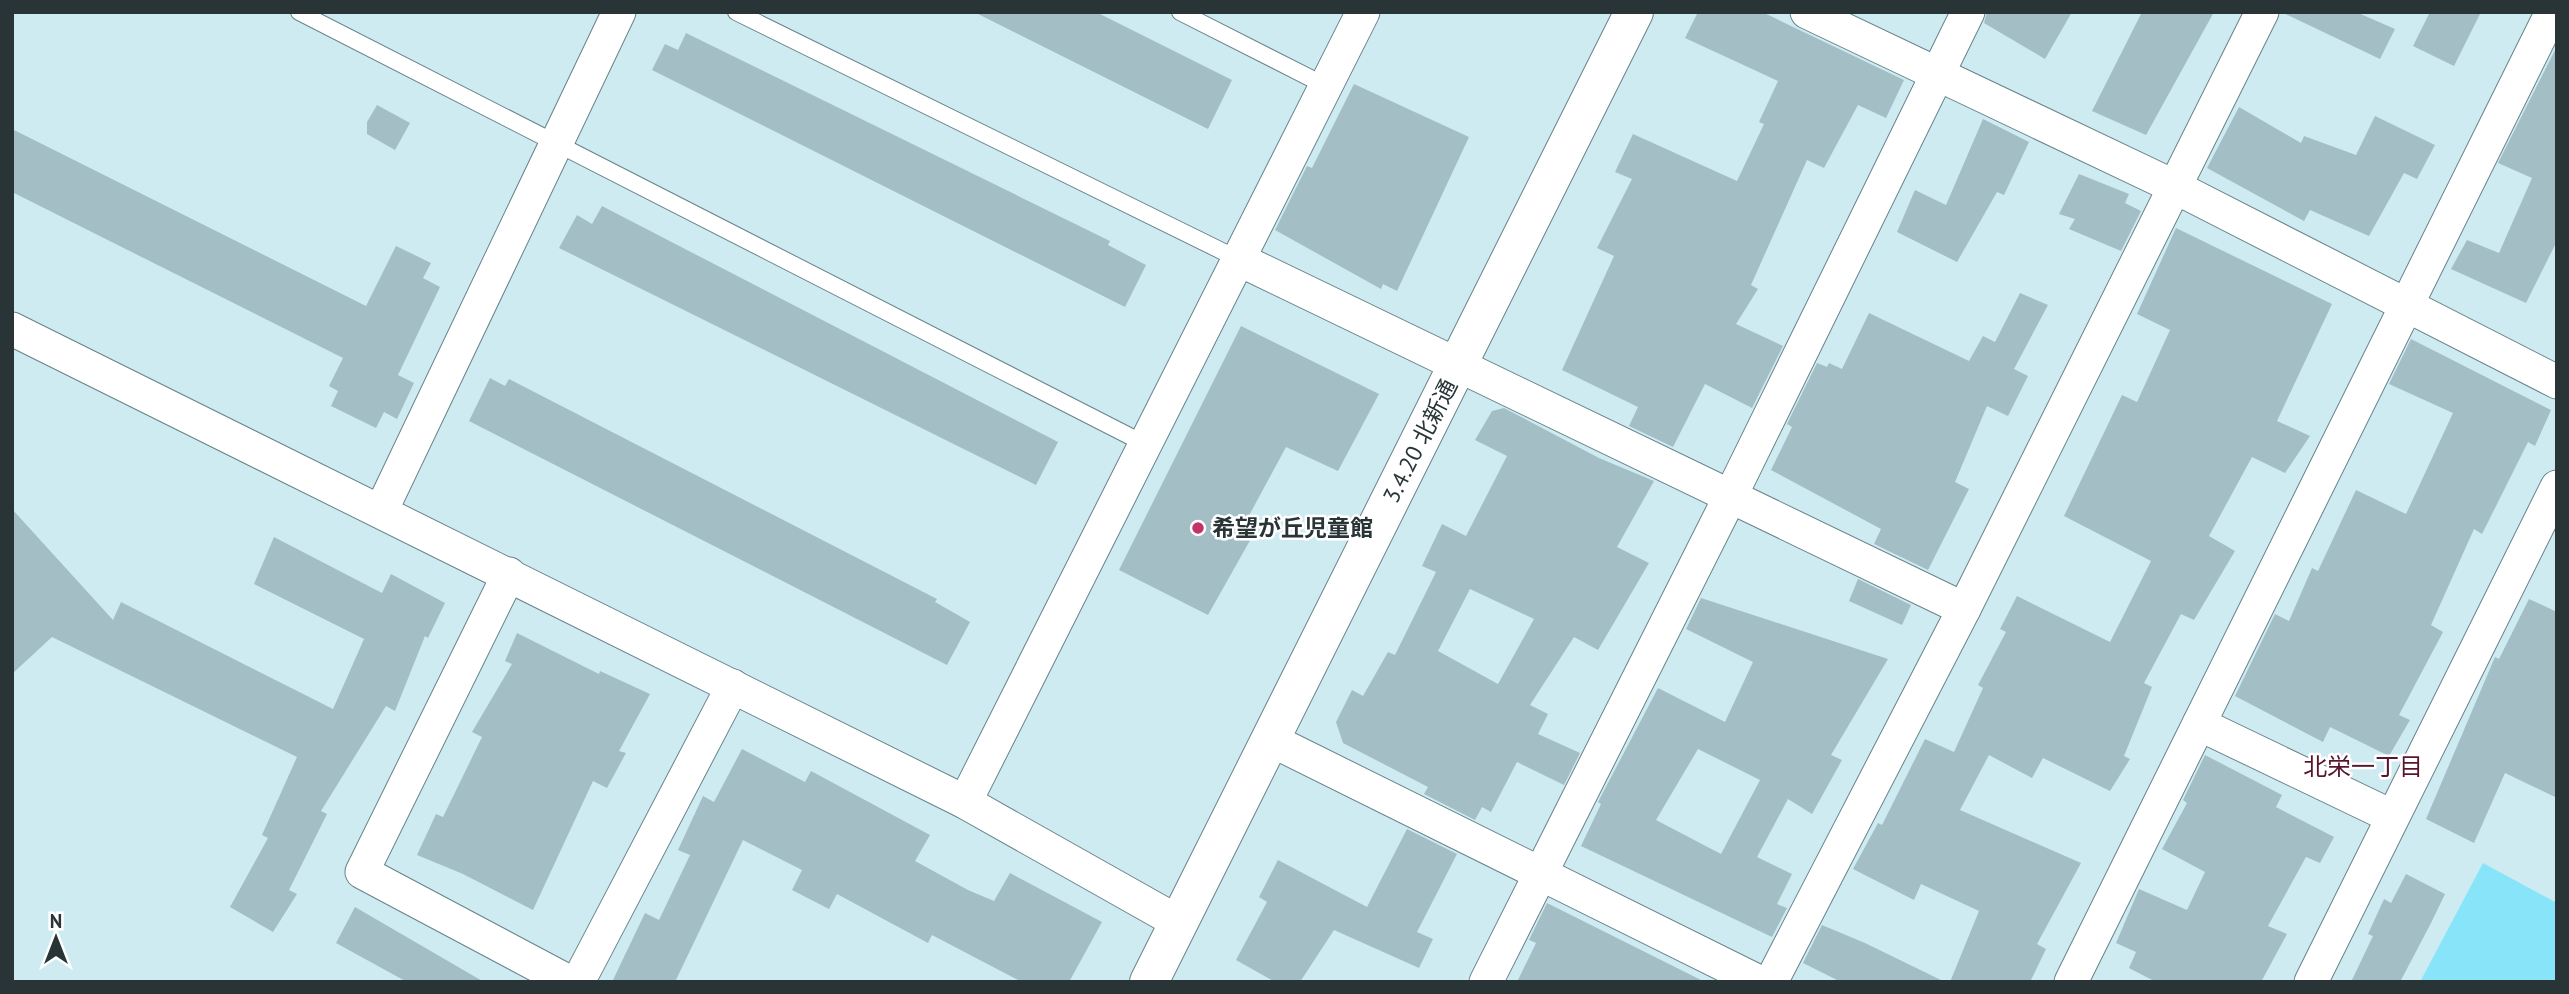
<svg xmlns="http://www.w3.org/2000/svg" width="2569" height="994" font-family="'PT Sans','Noto Sans JP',sans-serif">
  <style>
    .green { fill: #88e5f9 }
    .building { fill: #a3bfc5; fill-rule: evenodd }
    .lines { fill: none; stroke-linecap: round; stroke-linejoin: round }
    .service-casing { stroke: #688389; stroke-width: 18 }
    .minor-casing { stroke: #688389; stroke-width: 35 }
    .tertiary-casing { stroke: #688389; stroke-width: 40 }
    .service { stroke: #fff; stroke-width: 16 }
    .minor { stroke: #fff; stroke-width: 33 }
    .tertiary { stroke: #fff; stroke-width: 38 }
    .poi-dot { fill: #c03468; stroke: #fff; stroke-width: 2.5 }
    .labels { text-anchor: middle; stroke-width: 5; stroke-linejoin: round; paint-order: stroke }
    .street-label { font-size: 23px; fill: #293437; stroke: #fff }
    .poi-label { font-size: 23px; font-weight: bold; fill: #293437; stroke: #fff; text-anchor: start }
    .neighbourhood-label { font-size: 24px; fill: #58152d; stroke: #fff }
  </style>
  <rect width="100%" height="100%" fill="#ceebf2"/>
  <polygon class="green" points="2483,863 2557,903 2557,982 2420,982"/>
  <g class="building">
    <polygon points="974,12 1096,12 1232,80 1208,129"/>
    <polygon points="1698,12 1762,12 1904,80 1886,118 1858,105 1824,168 1807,160 1751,285 1758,289 1736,324 1783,346 1752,408 1705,384 1673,447 1629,426 1638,407 1562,370 1614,256 1597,248 1632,179 1615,172 1633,134 1737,181 1764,124 1759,122 1778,81 1685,38"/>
    <polygon points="1987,12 2072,12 2045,59 1984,23"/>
    <polygon points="2142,12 2214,12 2146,135 2092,111"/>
    <polygon points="2281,12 2356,12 2395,29 2380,59"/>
    <polygon points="2430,12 2481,12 2454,66 2413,46"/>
    <polygon points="686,33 1110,241 1108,245 1146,265 1125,307 652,70 665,44 678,50"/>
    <polygon points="2557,46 2557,241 2526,303 2451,269 2467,240 2499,253 2532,178 2498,163"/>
    <polygon points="1354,84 1469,137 1397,291 1383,284 1381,289 1275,230 1307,166 1312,168"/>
    <polygon points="377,105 410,123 395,150 367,134 367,122"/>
    <polygon points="2239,107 2301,143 2304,136 2356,155 2375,116 2435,145 2417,179 2404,173 2369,236 2310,210 2304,221 2207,168"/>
    <polygon points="1983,119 2029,142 2004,195 1997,192 1957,262 1897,232 1915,190 1946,205"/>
    <polygon points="12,129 366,306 396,246 431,263 423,278 440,287 398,375 414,383 397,419 384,412 376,428 331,406 338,391 329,386 343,358 12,192"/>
    <polygon points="2079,174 2129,194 2125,203 2141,211 2121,251 2069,229 2075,219 2059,214"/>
    <polygon points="602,206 1058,442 1036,485 559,248 577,215 592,224"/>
    <polygon points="2176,228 2332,304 2277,421 2310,436 2285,473 2252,457 2209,536 2235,551 2194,620 2181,614 2144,683 2152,687 2124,756 2130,759 2110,791 2043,758 2032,778 1989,755 1960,810 2081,863 2037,944 2046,949 2030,982 1950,982 1979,911 1921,884 1914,900 1853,869 1878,823 1882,825 1925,739 1954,752 1983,688 1978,685 2006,632 2000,629 2017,596 2110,642 2151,561 2064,516 2122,395 2137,402 2170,330 2137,314"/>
    <polygon points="2020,293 2048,305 2014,369 2028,376 2008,416 1987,406 1955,482 1969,489 1928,570 1874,544 1881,529 1771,470 1792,427 1787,424 1817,363 1827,367 1829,363 1842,369 1869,313 1969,361 1983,336 1995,342"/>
    <polygon points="1241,326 1379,394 1338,471 1286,447 1245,523 1257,528 1208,615 1119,570"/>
    <polygon points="2411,339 2551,410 2535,446 2528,442 2482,534 2474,529 2431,625 2443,632 2399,715 2410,720 2389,756 2330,727 2323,742 2235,696 2275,614 2289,621 2312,568 2318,571 2356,490 2406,514 2453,413 2389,384"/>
    <polygon points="490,378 505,386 509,379 937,599 935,602 970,622 947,665 469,421"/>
    <path d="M1504 408 1599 458 1654 481 1617 547 1649 563 1598 650 1574 637 1530 705 1548 714 1538 734 1580 753 1564 785 1517 762 1491 812 1482 807 1475 820 1424 794 1428 787 1343 743 1336 722 1352 690 1363 696 1388 652 1395 655 1436 572 1422 566 1442 524 1466 536 1507 456 1475 440 1492 411ZM1470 589 1534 619 1498 684 1438 651Z"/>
    <polygon points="12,509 113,620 121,602 333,709 364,639 254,584 274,537 382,593 391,574 445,603 428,638 425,636 395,711 386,706 321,811 327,814 289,890 297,894 273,932 230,907 268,838 262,835 297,757 52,637 12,674"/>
    <polygon points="1858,579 1911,605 1902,625 1849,601"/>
    <path d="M1701 598 1888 659 1831 755 1842 760 1812 814 1788 799 1757 857 1792 874 1777 904 1787 908 1772 937 1581 846 1601 804 1598 802 1658 688 1725 722 1753 662 1686 629ZM1698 749 1760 780 1721 854 1656 820Z"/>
    <polygon points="2529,599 2557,612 2557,798 2505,773 2474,843 2426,819 2495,657 2499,659"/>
    <polygon points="517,633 599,674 600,671 650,694 619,751 626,753 607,788 593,781 533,910 463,874 417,855 436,814 443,817 482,737 472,732 512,664 505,661"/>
    <polygon points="742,749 805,782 811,771 930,835 915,861 968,890 994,901 1010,873 1102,922 1069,982 1022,982 932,935 928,943 837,894 829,909 792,890 802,870 743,840 675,982 612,982 645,913 659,920 690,855 678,850 703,796 714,802"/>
    <polygon points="2205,755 2282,795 2276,807 2334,837 2320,863 2306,857 2268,926 2287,934 2261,982 2156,982 2129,968 2136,952 2116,943 2139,889 2187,910 2205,872 2162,849 2187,803 2183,800"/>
    <polygon points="1407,829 1457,854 1417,932 1433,939 1419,968 1334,930 1300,982 1275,982 1236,960 1267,902 1259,897 1278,860 1367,907"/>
    <polygon points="2406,874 2445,894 2431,923 2400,982 2351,982 2373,936 2368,934 2384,899 2391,903"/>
    <polygon points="1547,903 1705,982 1517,982 1536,943 1529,940"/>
    <polygon points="355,907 484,982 407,982 336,943"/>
    <polygon points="1822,925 1865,943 1945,982 1841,982 1803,963"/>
  </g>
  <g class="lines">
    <g class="service-casing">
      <g id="service">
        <polyline points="299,12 1145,444"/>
        <polyline points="736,12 1238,259"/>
        <polyline points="1180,12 1326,86"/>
      </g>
    </g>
    <g class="minor-casing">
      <g id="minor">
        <polyline points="1807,12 2175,187 2557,382"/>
        <polyline points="1238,259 1964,609"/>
        <polyline points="12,329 965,802 1178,922"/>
        <polyline points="381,511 619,12"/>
        <polyline points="509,574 362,872 569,982"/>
        <polyline points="2199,724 2391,816"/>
        <polyline points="1271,740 1759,982"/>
        <polyline points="965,802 1363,12"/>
        <polyline points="578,982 733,686"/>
        <polyline points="1486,982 1731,495 1968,12"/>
        <polyline points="1771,982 1964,609 2262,12"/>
        <polyline points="2071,982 2552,12"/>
        <polyline points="2311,982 2557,487"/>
      </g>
    </g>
    <g class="tertiary-casing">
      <polyline id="tertiary" points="1149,982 1634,12"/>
    </g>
    <use href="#service" class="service"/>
    <use href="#minor" class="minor"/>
    <use href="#tertiary" class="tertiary"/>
  </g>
  <circle class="poi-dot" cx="1198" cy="528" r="7"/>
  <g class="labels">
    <g class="street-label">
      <text transform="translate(1420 441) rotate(-63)" y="8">3.4.20 北新通</text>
    </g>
    <g class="poi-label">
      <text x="1212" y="536">希望が丘児童館</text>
    </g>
    <g class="neighbourhood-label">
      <text x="2363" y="775">北栄一丁目</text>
    </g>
  </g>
  <rect width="2569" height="994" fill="none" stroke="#293437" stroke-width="28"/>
  <g transform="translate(56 938)" stroke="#ffffff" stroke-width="5" paint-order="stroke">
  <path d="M0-5L12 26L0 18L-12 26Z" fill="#293437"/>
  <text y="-10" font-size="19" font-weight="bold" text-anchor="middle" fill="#293437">N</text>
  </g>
</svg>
